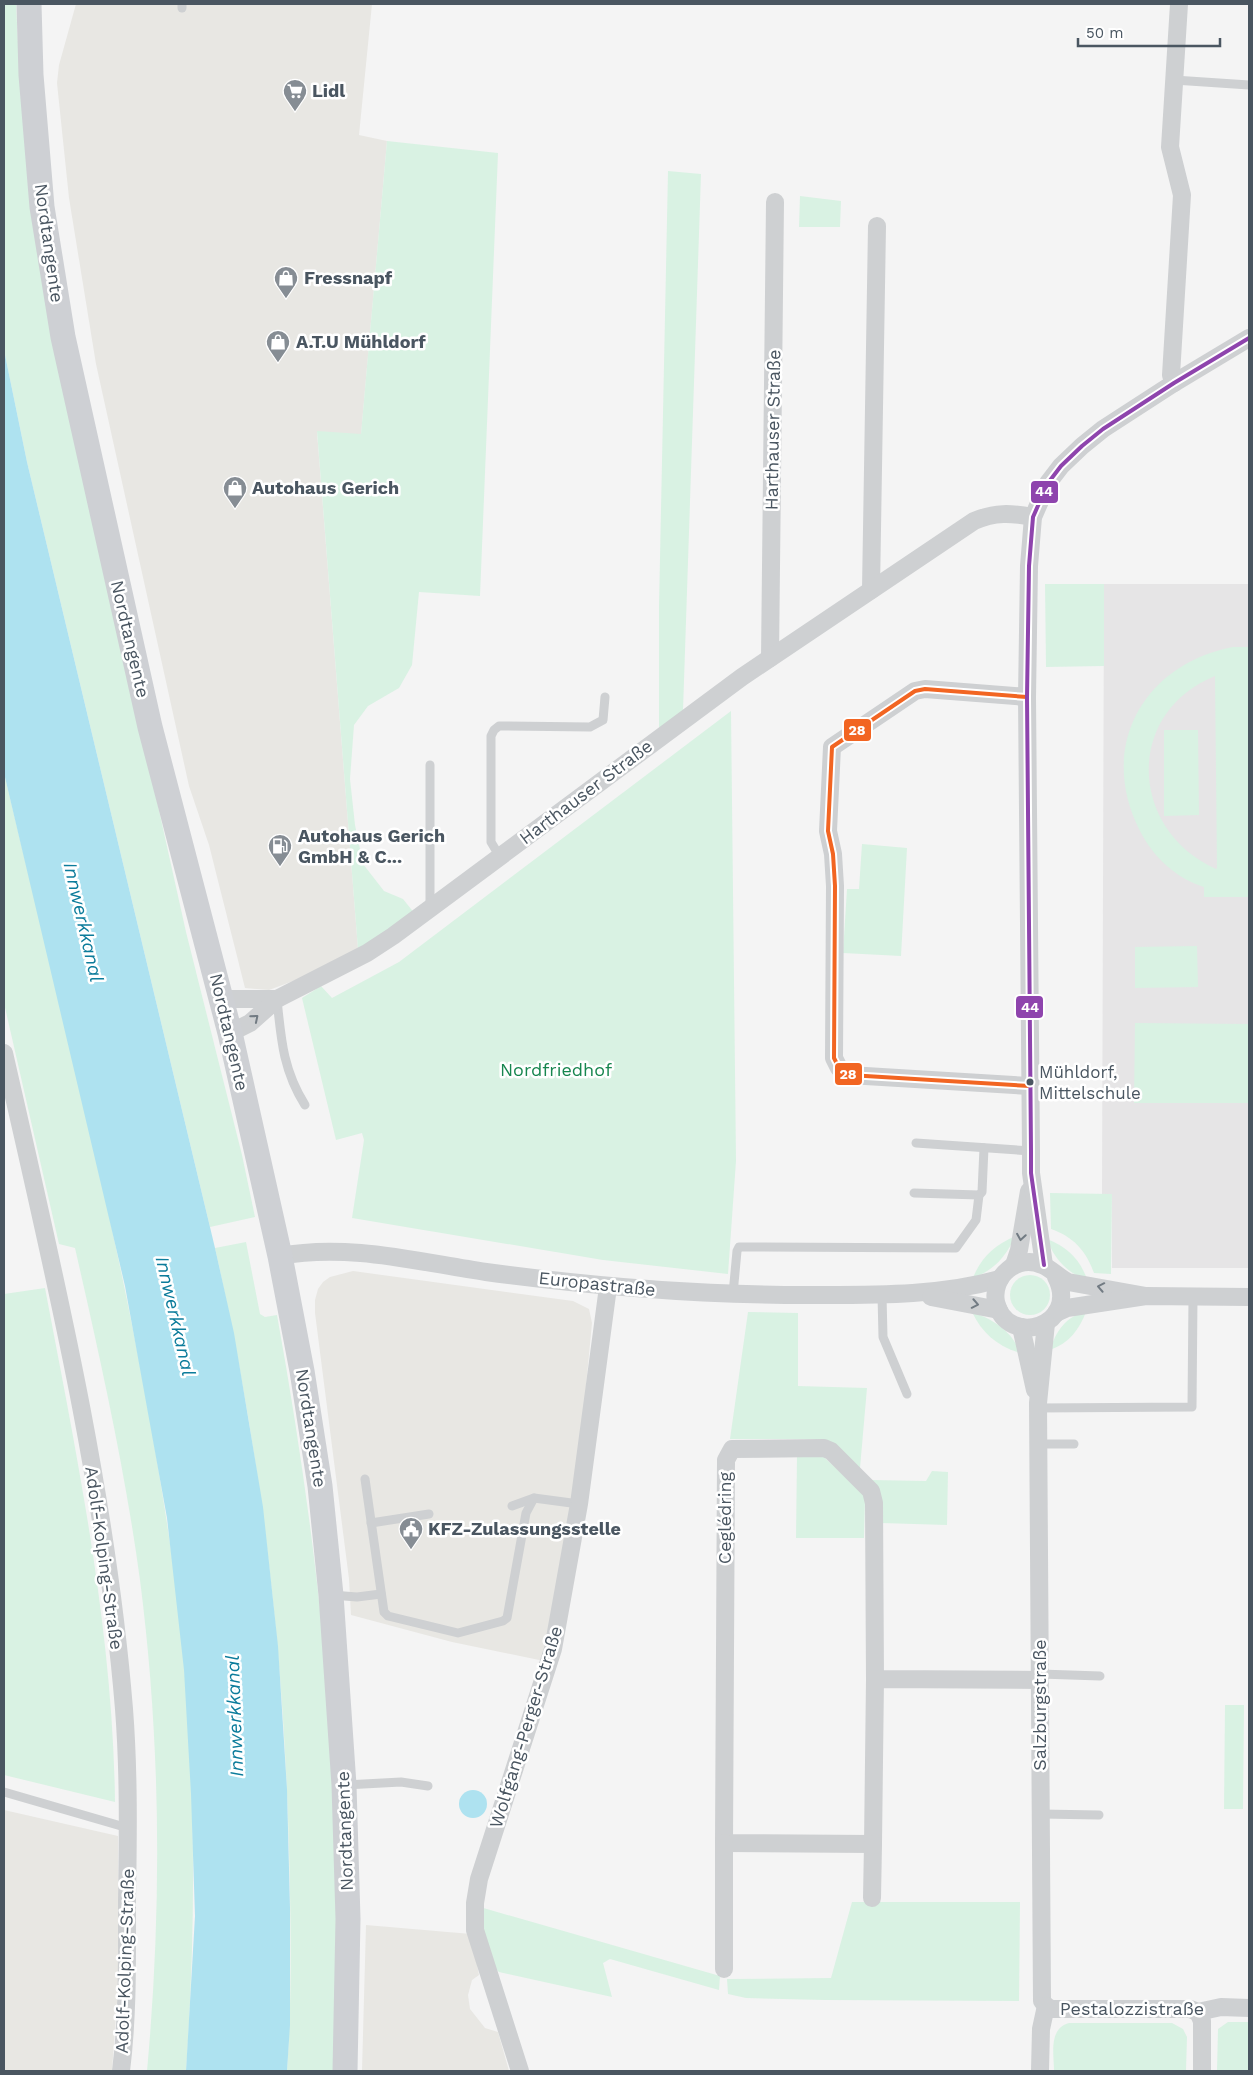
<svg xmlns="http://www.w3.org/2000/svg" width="1253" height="2075" font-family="'Work Sans',sans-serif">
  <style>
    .commercial { fill: #e8e7e3 }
    .education { fill: #e6e5e6 }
    .green { fill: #d9f2e3; fill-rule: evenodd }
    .water { fill: #aee2f0 }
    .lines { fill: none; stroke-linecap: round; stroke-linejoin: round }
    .service { stroke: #ced0d2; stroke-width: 9 }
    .minor { stroke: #ced0d2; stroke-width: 18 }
    .secondary { stroke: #ced0d4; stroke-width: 25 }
    .bus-1-casing { stroke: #fff; stroke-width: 8 }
    .bus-2-casing { stroke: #fff; stroke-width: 8 }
    .bus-1 { stroke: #f26522; stroke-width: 4 }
    .bus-2 { stroke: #8e44ad; stroke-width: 4 }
    .oneway { stroke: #727b83 }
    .bus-dot { fill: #4a5661; stroke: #fff; stroke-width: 2 }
    .labels { text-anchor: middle; stroke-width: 5; stroke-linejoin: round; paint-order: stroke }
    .bus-label { font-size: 17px; fill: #4a5661; stroke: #fff; text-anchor: start }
    .poi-label { font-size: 18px; font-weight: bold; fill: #4a5661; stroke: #fff; text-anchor: start }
    .street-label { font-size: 18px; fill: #4a5661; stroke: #fff }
    .park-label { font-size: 18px; fill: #17864f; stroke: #fff }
    .water-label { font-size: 19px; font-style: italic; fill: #0c7c9b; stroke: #fff }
    .line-badge { stroke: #fff; stroke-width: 2 }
    .badge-label { font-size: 14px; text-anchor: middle; font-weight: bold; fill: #fff }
  </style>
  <rect width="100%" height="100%" fill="#f4f4f4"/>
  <g class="commercial">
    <polygon points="76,4 372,4 359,135 387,141 361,435 317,432 358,949 304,977 269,990 245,988 209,845 189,786 96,364 69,198 57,83 59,65"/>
    <polygon points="353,1271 573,1301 589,1309 592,1323 580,1450 544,1661 452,1642 351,1615 349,1579 315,1313 315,1300 318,1289 323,1282 330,1277"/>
    <polygon points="4,1810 118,1836 118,1988 112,2071 4,2071"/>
    <polygon points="366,1925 471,1934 479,1975 472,1980 468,1995 470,2009 485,2028 498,2032 509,2071 362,2071"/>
  </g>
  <polygon class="education" points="1104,584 1249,584 1249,1268 1112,1268 1112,1194 1102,1194"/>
  <g class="green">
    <polygon points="4,4 16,4 21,99 132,689 186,932 242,1155 255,1217 210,1227 27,462 4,350"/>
    <polygon points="387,141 498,153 480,596 419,592 412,665 399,688 368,706 354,725 350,779 355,825 363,864 384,891 403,899 415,914 358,949 317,431 361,434"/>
    <polygon points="668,171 701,174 683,711 659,729 659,606"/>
    <polygon points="800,196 841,201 840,227 799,227"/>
    <polygon points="1045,584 1104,584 1104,666 1046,667"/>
    <path d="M1233 647H1249V897H1204V887C1177 879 1153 857 1140 831 1097 748 1143 664 1233 647ZM1215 676 1217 868 1216 869C1129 830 1124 713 1215 676Z"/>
    <polygon points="731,711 736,1161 728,1274 603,1260 352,1218 364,1140 362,1133 336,1140 302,998 321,986 332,998 399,962"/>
    <polygon points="1164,730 1198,730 1199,815 1164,816"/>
    <path d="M4 773C63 1020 128 1266 166 1517 195 1699 199 1887 186 2071H147C162 1908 161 1743 140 1580 125 1469 100 1358 75 1248L59 1244 4 1003Z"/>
    <polygon points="862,844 907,848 901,956 843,953 847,889 859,889"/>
    <polygon points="1197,946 1198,987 1135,988 1135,947"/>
    <polygon points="1135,1023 1249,1024 1249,1103 1134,1103"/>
    <path d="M1050 1193 1112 1194 1111 1274 1094 1273C1086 1251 1074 1237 1051 1229Z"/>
    <path d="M1015 1236C1006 1257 994 1270 973 1278 981 1257 994 1246 1015 1236Z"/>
    <path d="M1047 1239C1067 1247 1079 1258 1087 1279 1068 1275 1053 1257 1047 1239Z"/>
    <path d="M246 1242 260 1314 265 1317 277 1315C313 1514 337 1716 338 1919 338 1969 334 2020 333 2071H287C292 1998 291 1924 289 1851 284 1648 260 1447 215 1248Z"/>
    <circle cx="1030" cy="1295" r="20"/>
    <path d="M45 1288C77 1457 113 1629 115 1802L4 1775V1294Z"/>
    <polygon points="748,1312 798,1313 798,1386 867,1388 860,1468 833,1443 820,1439 730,1439"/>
    <path d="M972 1312C993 1319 1013 1332 1020 1353 997 1346 982 1333 972 1312Z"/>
    <path d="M1086 1312C1079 1330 1069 1343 1050 1350 1056 1331 1066 1316 1086 1312Z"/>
    <polygon points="797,1455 819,1455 825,1458 863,1494 865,1500 864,1538 796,1538"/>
    <polygon points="932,1471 948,1472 947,1525 881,1523 871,1480 926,1481"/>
    <polygon points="1225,1705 1244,1705 1243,1809 1224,1809"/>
    <polygon points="852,1902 1020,1902 1019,2001 825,2000 746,1998 728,1994 727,1979 831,1978"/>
    <polygon points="480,1907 720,1976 719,1990 610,1959 603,1963 612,1997 499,1972 496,1969 483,1929"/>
    <polygon points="1228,2022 1249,2022 1249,2071 1217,2071 1218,2029"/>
    <path d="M1069 2023H1172L1183 2029 1187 2037 1186 2071H1054C1054 2054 1048 2029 1069 2023Z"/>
  </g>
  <g class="water">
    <polygon points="4,350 27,462 215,1248 234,1333 263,1507 278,1646 287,1789 290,1908 290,2025 287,2071 186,2071 195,1916 191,1794 184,1670 167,1518 125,1286 4,773"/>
    <circle cx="473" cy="1804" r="14"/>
  </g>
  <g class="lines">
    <g class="service">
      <polyline points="182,8 182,4"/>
      <polyline points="1174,80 1249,85"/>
      <polyline points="500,857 491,842 491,736 494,730 499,726 590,727 603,720 605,697"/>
      <polyline points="430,907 430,765"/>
      <path d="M277 999C281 1039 283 1070 305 1105"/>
      <polyline points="916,1143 1031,1151"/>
      <polyline points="914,1193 979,1195 982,1192 984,1148"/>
      <polyline points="733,1294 737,1251 739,1247 956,1248 976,1220 979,1195"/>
      <polyline points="882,1295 883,1337 907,1394"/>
      <polyline points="1038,1408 1192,1407 1193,1297"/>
      <polyline points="1038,1444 1074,1444"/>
      <polyline points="365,1479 384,1612 388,1616 458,1633 503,1621 507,1618 526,1513 534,1498"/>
      <polyline points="512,1506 534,1498 579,1504"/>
      <polyline points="371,1523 429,1514"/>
      <polyline points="332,1595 357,1597 381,1594"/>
      <polyline points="1040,1674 1100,1676"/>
      <polyline points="345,1785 401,1782 428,1786"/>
      <polyline points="4,1792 128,1828"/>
      <polyline points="1041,1814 1099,1815"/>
    </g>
    <g class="minor">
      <polyline points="1174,383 1171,375 1182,195 1170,147 1179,4"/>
      <polyline points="871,590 877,226"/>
      <polyline points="770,658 775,202"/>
      <polyline points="1027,697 925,689 915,691 832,747 828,831 833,854 835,886 834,1058 839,1068 849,1075 1030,1086"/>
      <polyline points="222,999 277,999"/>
      <path d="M230 1033 250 1023 277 999 367 953 393 936 742 677 974 521C995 512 1011 513 1033 517"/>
      <path d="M4 1053C53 1269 106 1487 124 1709 129 1773 128 1837 127 1901 127 1958 128 2015 121 2071"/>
      <path d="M280 1256C348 1243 418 1262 486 1272 598 1287 711 1296 824 1295 883 1295 943 1295 1000 1279"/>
      <polyline points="1014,1265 1019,1250 1029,1191"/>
      <polyline points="1044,1265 1031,1173 1031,1151 1027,697 1029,566 1033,517 1048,483 1061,466 1082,446 1103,429 1174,383 1249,338"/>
      <path d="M1056 1277C1081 1326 1007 1349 996 1302 991 1276 1018 1254 1042 1265 1052 1269 1058 1277 1068 1282L1146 1296"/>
      <polyline points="931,1297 999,1310"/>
      <polyline points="1056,1313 1067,1308 1146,1296 1249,1297"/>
      <polyline points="1021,1327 1035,1390"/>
      <polyline points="875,1679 873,1844 724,1843 726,1460 732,1449 824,1448 831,1451 871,1491 874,1503 875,1679 1040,1680"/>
      <polyline points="724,1843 724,1969"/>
      <polyline points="872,1898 873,1844"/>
      <polyline points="1046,2006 1042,2001 1038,1403 1046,1323"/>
      <polyline points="1046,2006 1051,2009 1190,2009 1198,2012 1221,2007 1249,2008"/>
      <polyline points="1198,2012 1202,2021 1202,2071"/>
      <polyline points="520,2071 475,1930 475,1903 479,1879 553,1649 579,1504 608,1287"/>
      <polyline points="1040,2071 1041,2029 1046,2006"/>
    </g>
    <polyline class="secondary" points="29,4 31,75 42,207 63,337 150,727 230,1033 280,1256 302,1371 320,1486 331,1595 344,1785 348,1919 345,2071"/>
    <g class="bus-1-casing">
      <polyline id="bus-1" points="1027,697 925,689 915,691 832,747 828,831 833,854 835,886 834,1058 839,1068 849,1075 1030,1086"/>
    </g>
    <g class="bus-2-casing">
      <polyline id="bus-2" points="1044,1265 1031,1173 1031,1151 1027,697 1029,566 1033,517 1048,483 1061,466 1082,446 1103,429 1174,383 1249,338"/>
    </g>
    <use href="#bus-1" class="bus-1"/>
    <use href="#bus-2" class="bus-2"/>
  </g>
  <defs><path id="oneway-chevron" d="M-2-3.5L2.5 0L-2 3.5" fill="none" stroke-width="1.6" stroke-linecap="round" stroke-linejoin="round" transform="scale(1.25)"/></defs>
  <g class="oneway">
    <use href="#oneway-chevron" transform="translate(255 1018) rotate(-40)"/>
    <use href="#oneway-chevron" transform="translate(1021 1237) rotate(99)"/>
    <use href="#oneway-chevron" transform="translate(1101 1287) rotate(-169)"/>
    <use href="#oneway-chevron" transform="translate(975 1304) rotate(11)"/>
  </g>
  <defs>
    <g id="supermarket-pin" transform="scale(1.25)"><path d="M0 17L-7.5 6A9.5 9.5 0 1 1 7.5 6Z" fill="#868d94" stroke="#fff"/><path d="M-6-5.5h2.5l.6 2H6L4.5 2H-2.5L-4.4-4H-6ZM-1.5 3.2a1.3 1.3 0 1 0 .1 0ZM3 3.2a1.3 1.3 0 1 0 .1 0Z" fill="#fff"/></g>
    <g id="shop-pin" transform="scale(1.25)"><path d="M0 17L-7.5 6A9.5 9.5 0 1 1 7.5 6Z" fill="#868d94" stroke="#fff"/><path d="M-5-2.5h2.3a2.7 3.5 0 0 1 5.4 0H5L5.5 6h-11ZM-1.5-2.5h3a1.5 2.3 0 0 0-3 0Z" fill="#fff"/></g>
    <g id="fuel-pin" transform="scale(1.25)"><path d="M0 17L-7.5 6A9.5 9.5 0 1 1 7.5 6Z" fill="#868d94" stroke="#fff"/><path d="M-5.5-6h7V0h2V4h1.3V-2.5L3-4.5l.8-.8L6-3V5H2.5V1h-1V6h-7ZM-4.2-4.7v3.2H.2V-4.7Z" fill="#fff"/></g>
    <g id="civic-pin" transform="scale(1.25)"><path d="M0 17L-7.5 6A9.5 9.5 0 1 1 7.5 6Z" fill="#868d94" stroke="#fff"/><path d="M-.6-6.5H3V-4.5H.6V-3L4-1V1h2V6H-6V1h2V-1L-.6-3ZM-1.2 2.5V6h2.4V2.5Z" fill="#fff"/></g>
  </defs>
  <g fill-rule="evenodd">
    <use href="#supermarket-pin" x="295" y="91"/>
    <use href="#shop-pin" x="286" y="278"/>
    <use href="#shop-pin" x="278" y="342"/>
    <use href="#shop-pin" x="235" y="488"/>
    <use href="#fuel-pin" x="280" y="846"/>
    <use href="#civic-pin" x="411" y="1529"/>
  </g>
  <circle class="bus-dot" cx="1030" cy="1082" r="4.5"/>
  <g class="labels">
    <g class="bus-label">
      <text x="1039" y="1078">Mühldorf,<tspan x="1039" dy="21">Mittelschule</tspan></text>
    </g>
    <g class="poi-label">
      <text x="312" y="97">Lidl</text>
      <text x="304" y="284">Fressnapf</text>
      <text x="296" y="348">A.T.U Mühldorf</text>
      <text x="252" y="494">Autohaus Gerich</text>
      <text x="298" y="842">Autohaus Gerich<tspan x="298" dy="21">GmbH &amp; C...</tspan></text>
      <text x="428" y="1535">KFZ-Zulassungsstelle</text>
    </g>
    <g class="street-label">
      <text transform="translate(49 243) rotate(82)" y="6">Nordtangente</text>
      <text transform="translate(773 430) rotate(-89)" y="6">Harthauser Straße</text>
      <text transform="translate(130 639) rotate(77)" y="6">Nordtangente</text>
      <text transform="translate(586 792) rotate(-37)" y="6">Harthauser Straße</text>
      <text transform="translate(229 1032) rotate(77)" y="6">Nordtangente</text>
      <text transform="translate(597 1284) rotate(6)" y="6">Europastraße</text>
      <text transform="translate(311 1428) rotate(81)" y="6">Nordtangente</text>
      <text transform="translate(725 1518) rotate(-90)" y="6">Ceglédring</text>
      <text transform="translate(104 1558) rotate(82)" y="6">Adolf-Kolping-Straße</text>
      <text transform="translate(1040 1705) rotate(-90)" y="6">Salzburgstraße</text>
      <text transform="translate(526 1727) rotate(-73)" y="6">Wolfgang-Perger-Straße</text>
      <text transform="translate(345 1831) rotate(-92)" y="6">Nordtangente</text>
      <text transform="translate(125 1961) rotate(-88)" y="6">Adolf-Kolping-Straße</text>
      <text x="1132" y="2015">Pestalozzistraße</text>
    </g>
    <g class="park-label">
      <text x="556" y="1076">Nordfriedhof</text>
    </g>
    <g class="water-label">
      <text transform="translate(84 922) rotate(77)" y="7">Innwerkkanal</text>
      <text transform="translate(176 1316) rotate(77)" y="7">Innwerkkanal</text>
      <text transform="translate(234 1716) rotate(-92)" y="7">Innwerkkanal</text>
    </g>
  </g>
  <g class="line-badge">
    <rect x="1030" y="480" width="29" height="24" rx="5" fill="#8e44ad"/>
    <rect x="843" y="718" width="29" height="24" rx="5" fill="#f26522"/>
    <rect x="1015" y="995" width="29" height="24" rx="5" fill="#8e44ad"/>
    <rect x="834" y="1062" width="29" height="24" rx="5" fill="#f26522"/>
  </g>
  <g class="badge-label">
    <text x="1044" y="496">44</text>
    <text x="857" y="735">28</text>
    <text x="1030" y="1012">44</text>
    <text x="848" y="1079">28</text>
  </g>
  <rect width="1253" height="2075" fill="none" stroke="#4a5661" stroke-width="10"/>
  <path d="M1078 38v8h142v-8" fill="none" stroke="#4a5661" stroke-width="2.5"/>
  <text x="1086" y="38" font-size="15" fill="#4a5661" stroke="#ffffff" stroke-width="4" paint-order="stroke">50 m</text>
</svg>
